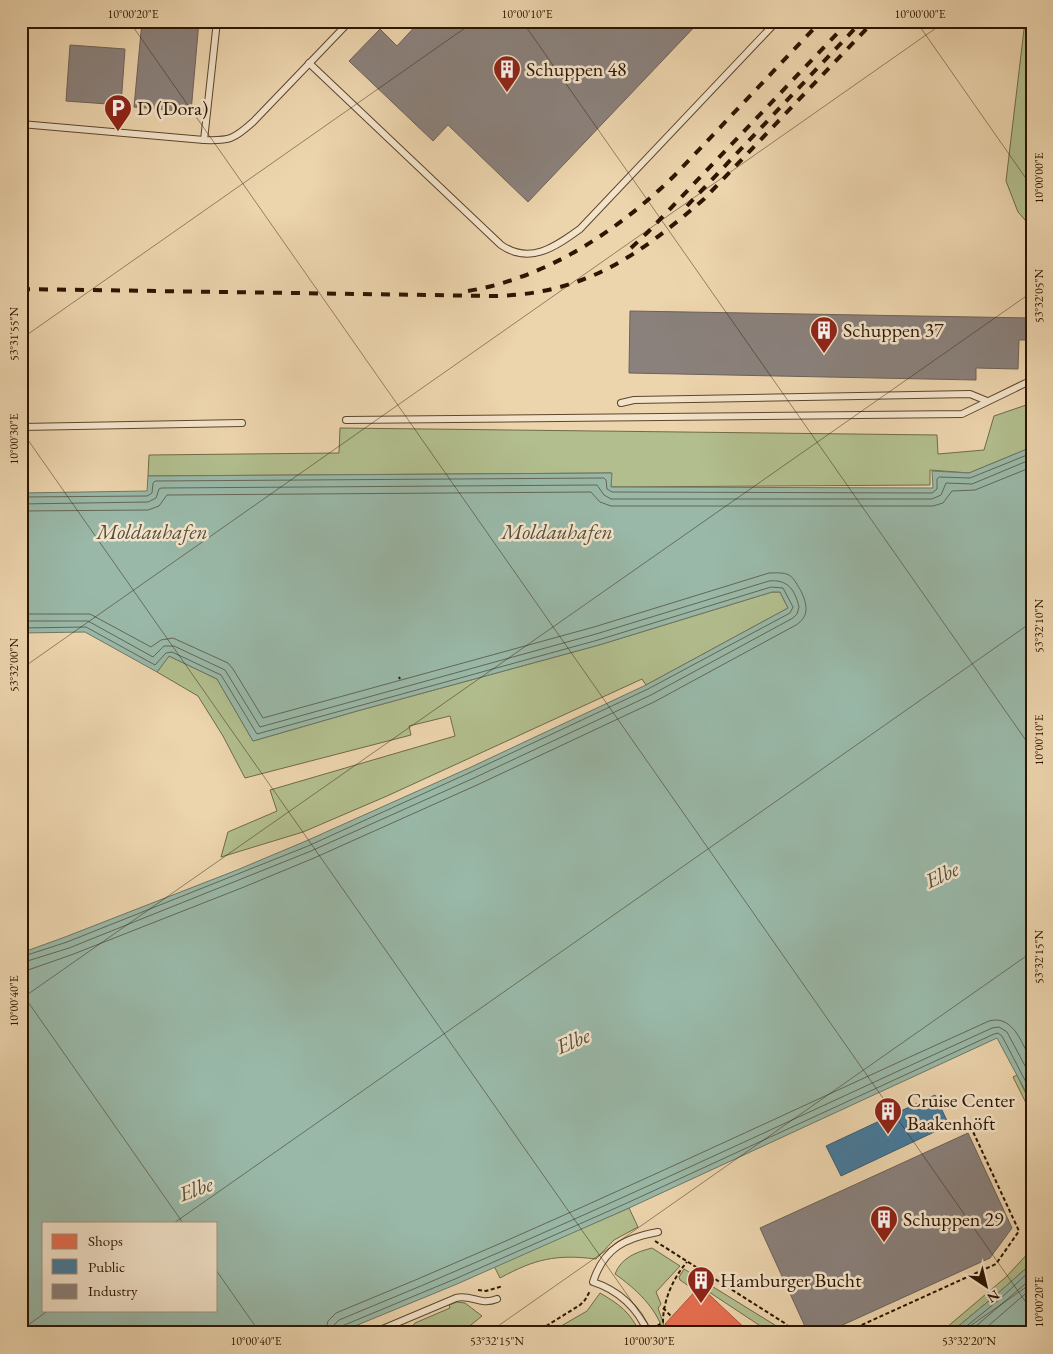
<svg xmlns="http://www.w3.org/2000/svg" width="1053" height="1354" font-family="'EB Garamond',serif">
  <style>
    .green { fill: #b2be8e; stroke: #706a47 }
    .water { fill: #99b8a8; stroke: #6e7765; fill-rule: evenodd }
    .shops { fill: #e76f51; stroke: #af5439 }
    .public { fill: #457b9d; stroke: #3e5d6e }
    .industry { fill: #8a817c; stroke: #6e6157 }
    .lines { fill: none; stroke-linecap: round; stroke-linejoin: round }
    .shore { stroke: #636754; stroke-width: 1 }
    .lane-casing { stroke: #5d462b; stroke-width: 8 }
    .path { stroke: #2d1600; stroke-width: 2; stroke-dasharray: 4 2.5; stroke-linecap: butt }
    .lane { stroke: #f3e3ca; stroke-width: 6 }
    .rail { stroke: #2d1600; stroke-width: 4; stroke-dasharray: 9 9; stroke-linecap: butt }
    .ticks { fill: none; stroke: #2d1600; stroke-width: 1; stroke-opacity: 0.45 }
    .labels { text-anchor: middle; stroke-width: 5; stroke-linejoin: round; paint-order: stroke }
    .poi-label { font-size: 20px; fill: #2d1600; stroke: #f3e3ca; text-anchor: start }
    .water-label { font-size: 21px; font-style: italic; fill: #534f3b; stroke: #f3e3ca }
    .neatline { fill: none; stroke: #2d1600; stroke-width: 2 }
    .ticks-label { font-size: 12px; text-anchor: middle; fill: #2d1600 }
  </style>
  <rect width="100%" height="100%" fill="#ecd4ad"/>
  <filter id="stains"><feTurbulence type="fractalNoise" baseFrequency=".004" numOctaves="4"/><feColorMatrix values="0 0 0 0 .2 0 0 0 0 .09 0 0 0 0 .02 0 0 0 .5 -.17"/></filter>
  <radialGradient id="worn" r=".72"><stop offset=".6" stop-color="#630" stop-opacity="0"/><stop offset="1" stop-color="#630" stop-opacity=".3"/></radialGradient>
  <g class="green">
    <polygon points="1025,21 1032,21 1032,147 1027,178 1032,183 1032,228 1018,212 1006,181"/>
    <polygon points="1032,403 1032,447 969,473 930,470 930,485 611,487 611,473 148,476 149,455 339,453 340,428 937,435 938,454 984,450 994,416"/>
    <polygon points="772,592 780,592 788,608 646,685 642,679 387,796 303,832 221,857 228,832 277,811 270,790 455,736 450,716 409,726 411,735 245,778 223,736 198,696 157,672 169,656 217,679 253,741 357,711 599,645"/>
    <polygon points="1017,1075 1026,1094 1032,1091 1032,1109 1026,1103 1013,1077"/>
    <path d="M629 1208 638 1227 614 1240 596 1259C556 1254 535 1259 500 1278L494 1266Z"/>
    <path d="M652 1248 680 1266 656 1292 661 1304 658 1308 664 1325 671 1333H664C656 1307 636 1289 615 1274 621 1258 636 1252 652 1248Z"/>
    <polygon points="1032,1249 1032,1263 996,1295 950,1333 940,1333 1006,1277"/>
    <polygon points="684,1269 783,1330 787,1329 790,1333 771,1333 700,1286 696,1291 680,1280 679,1277"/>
    <path d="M600 1293C619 1304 630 1312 640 1333H616L607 1328 602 1327 586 1333H549L587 1311Z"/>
    <polygon points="457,1302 465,1303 482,1316 461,1333 406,1333 415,1323 450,1308 449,1305"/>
  </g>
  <g class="water">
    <path d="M1032 447V1091L1027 1094 997 1038 629 1208 457 1284 338 1333H21V953L65 937 237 870 306 841 469 768 646 685 788 608 780 592H772L599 645 357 711 253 741 217 679 169 656 157 672 85 632 21 633V493L147 491 148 476 612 473 611 487 933 488 932 471 969 473ZM44 1223H216V1310H44Z"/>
    <polygon points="1032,1263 1032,1333 950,1333 996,1295"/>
  </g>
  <polygon class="shops" points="700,1286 750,1333 674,1333 665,1324"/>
  <polygon class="public" points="935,1095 949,1125 841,1176 826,1146"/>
  <g class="industry">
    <polygon points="142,21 199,21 191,112 134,107"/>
    <polygon points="420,21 700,21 528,202 448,125 433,141 349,61 380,29 397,46"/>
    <polygon points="70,45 125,49 121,105 66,101"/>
    <polygon points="630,311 1032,318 1032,340 1019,340 1018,369 976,368 976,380 629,373"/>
    <polygon points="968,1133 1012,1228 990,1258 825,1333 808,1333 760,1228"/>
  </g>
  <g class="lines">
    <g class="shore">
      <polyline points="21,497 147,496 152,493 153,483 155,481 604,478 606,480 607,489 612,492 932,493 937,489 937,479 939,477 970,478 1032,453"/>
      <polyline points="21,504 148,502 156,498 159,489 161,488 597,485 604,495 611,499 932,499 941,495 946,483 972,484 1032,459"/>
      <polyline points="21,511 148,510 159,506 167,495 591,492 600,502 611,506 933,506 943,503 952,491 975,490 1032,467"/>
      <path d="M21 614H90L151 647 161 640 173 638 228 663 233 669 263 718 594 627 769 573C776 573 783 572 789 575 795 579 797 585 801 591 807 604 810 616 796 625L654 702 477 785 314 858 244 887 71 955 28 970 21 971"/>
      <path d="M21 621H88L153 657 164 646H174L225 670 260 727 596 634 769 581C788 579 795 590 799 607L797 614 793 618 651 695 474 778 311 851 69 948 21 963"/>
      <polyline points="21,628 86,627 155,665 166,653 172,652 221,675 257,734 598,640 771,587 783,588 793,607 790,613 648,689 471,772 308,846 67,942 21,957"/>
      <path d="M325 1333 328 1321 336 1313C557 1223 772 1119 989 1021 1014 1014 1023 1046 1032 1063"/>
      <path d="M332 1333 334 1325 339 1320C560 1230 775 1127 992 1028L999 1027 1007 1032 1032 1079"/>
      <polyline points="339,1333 339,1329 342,1326 455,1279 627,1203 994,1034 998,1033 1002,1036 1028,1086 1032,1087"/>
      <polyline points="958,1333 1000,1299 1032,1269"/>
      <polyline points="968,1333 1032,1278"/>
      <polyline points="980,1333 1032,1288"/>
    </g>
    <g class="lane-casing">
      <g id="lane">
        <path d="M309 63 501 245C530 265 555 247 580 229L777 21"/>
        <path d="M21 124 204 140C230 141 234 139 253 122L350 21"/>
        <polyline points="204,140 217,21"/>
        <polyline points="621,403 634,400 970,394 987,401"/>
        <polyline points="346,420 962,414 1032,380"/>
        <polyline points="21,427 242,423"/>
        <path d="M373 1333 456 1298C472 1294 479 1306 497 1299"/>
        <path d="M648 1333C638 1308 618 1290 593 1282 604 1248 625 1238 658 1232"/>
      </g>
    </g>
    <g class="path">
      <polyline points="399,677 400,679"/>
      <polyline points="655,1241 786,1324 792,1333"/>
      <polyline points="478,1290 486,1291 503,1286"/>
      <polyline points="663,1308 671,1316"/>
      <path d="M657 1326 663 1322C663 1301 673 1278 687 1262"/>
      <polyline points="535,1333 580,1305 585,1300 590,1291"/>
      <polyline points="844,1333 996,1264 1019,1231 969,1123"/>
    </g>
    <use href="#lane" class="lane"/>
    <g class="rail">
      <polyline points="687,206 862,21"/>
      <polyline points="631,248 648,232 849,21"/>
      <path d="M21 289 495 296C585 294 638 256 704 199L874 21"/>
      <path d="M468 291C547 278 619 230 675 175L821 21"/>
    </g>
  </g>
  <path class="ticks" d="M129 21 1032 1311M522 21 1032 749M916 21 1032 187M21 339 475 21M21 430 654 1333M21 669 946 21M21 992 183 1223M21 999 1032 292M174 1223 1032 622M216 1270 260 1333M21 1330 49 1310M488 1333 1032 952M960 1333 1032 1283"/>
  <defs>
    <g id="building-pin" transform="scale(1.4375)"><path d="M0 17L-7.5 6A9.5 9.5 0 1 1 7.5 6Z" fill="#8f2418" stroke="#f3e3ca"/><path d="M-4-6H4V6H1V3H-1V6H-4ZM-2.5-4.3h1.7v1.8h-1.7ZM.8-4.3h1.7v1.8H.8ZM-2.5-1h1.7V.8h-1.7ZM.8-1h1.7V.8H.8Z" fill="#fff"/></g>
    <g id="parking-pin" transform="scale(1.4375)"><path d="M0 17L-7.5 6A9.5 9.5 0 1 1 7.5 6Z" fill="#8f2418" stroke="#f3e3ca"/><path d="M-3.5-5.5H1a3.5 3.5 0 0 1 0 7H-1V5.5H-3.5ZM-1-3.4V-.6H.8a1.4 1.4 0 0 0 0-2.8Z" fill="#fff"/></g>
  </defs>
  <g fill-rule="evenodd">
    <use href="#building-pin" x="507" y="69"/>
    <use href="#parking-pin" x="118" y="108"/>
    <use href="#building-pin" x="824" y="330"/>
    <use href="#building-pin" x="888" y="1111"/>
    <use href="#building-pin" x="884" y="1219"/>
    <use href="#building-pin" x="701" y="1280"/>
  </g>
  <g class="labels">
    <g class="poi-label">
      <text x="526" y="76">Schuppen 48</text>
      <text x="137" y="115">D (Dora)</text>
      <text x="843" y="337">Schuppen 37</text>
      <text x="907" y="1107">Cruise Center<tspan x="907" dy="23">Baakenhöft</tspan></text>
      <text x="903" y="1226">Schuppen 29</text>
      <text x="720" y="1287">Hamburger Bucht</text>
    </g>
    <g class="water-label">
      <text x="152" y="539">Moldauhafen</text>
      <text x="557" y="539">Moldauhafen</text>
      <text transform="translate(942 875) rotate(-25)" y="7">Elbe</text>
      <text transform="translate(573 1041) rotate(-23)" y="7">Elbe</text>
      <text transform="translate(196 1189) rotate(-20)" y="7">Elbe</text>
    </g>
  </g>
  <rect width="1053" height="1354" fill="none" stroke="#ecd4ad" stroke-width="55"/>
  <rect x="42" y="1222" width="175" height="90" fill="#f3e3ca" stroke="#a49179"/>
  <rect x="52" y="1234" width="25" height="15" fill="#e76f51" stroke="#a49179"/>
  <text x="88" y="1246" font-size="15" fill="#2d1600">Shops</text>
  <rect x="52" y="1259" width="25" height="15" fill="#457b9d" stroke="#a49179"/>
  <text x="88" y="1272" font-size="15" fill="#2d1600">Public</text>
  <rect x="52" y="1284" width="25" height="15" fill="#8a817c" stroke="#a49179"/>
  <text x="88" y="1296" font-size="15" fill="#2d1600">Industry</text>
  <g transform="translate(986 1286) rotate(145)" stroke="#f3e3ca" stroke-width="4" paint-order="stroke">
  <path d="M0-4L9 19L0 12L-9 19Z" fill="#2d1600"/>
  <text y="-8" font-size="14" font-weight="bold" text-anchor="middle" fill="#2d1600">N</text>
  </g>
  <rect x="28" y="28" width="998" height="1298" class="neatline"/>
  <g class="ticks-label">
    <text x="133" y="18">10°00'20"E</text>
    <text x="527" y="18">10°00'10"E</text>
    <text x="920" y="18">10°00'00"E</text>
    <text transform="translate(1039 178) rotate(-90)" y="4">10°00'00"E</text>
    <text transform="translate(1039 296) rotate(-90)" y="4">53°32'05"N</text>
    <text transform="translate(14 334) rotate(-90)" y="4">53°31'55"N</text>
    <text transform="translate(14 439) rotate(-90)" y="4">10°00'30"E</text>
    <text transform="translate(1039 626) rotate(-90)" y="4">53°32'10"N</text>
    <text transform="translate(14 665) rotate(-90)" y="4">53°32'00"N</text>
    <text transform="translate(1039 740) rotate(-90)" y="4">10°00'10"E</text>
    <text transform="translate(1039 957) rotate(-90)" y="4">53°32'15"N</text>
    <text transform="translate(14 1001) rotate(-90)" y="4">10°00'40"E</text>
    <text transform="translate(1039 1302) rotate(-90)" y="4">10°00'20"E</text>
    <text x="256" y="1345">10°00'40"E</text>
    <text x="497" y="1345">53°32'15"N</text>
    <text x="649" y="1345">10°00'30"E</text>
    <text x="969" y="1345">53°32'20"N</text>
  </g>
  <rect width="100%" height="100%" filter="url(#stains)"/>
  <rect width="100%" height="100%" fill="url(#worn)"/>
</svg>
